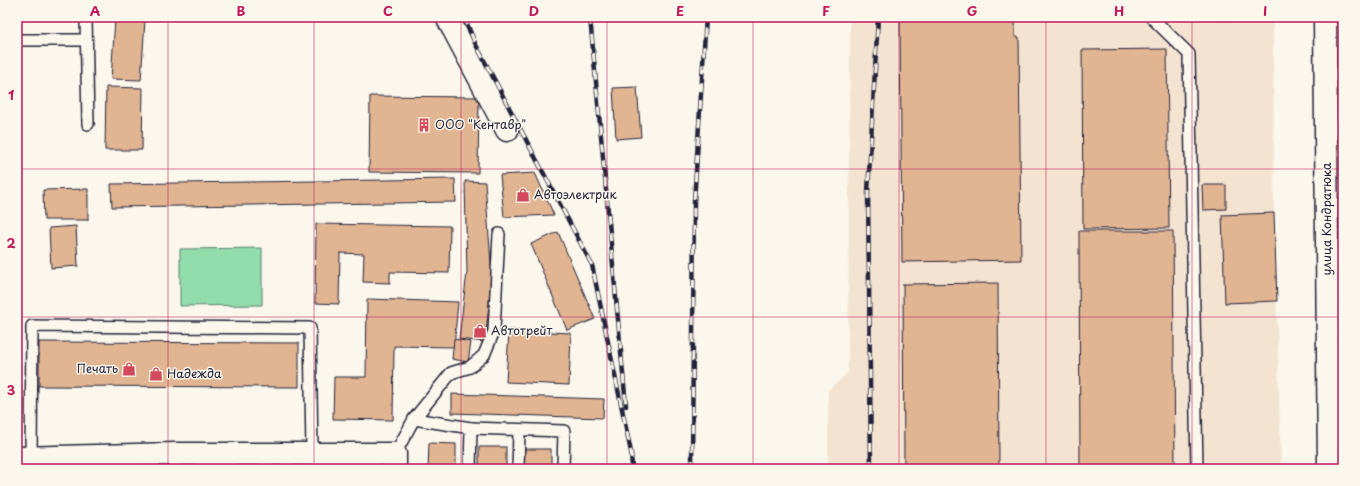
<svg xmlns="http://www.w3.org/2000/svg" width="1360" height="486" font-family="'Playpen Sans',sans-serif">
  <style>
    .built { fill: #f4e3d1 }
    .green { fill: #93dcab; stroke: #5a7f73 }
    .building { fill: #e2b592; stroke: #22223b }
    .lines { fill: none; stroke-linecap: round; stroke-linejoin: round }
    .service-casing { stroke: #22223b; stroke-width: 14 }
    .minor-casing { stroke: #22223b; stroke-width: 25 }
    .service { stroke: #fbf7ec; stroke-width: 11 }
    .minor { stroke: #fbf7ec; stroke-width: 22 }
    .rail-casing { stroke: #22223b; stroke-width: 4.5 }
    .rail { stroke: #fbf7ec; stroke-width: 3; stroke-dasharray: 9; stroke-linecap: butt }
    .grid { fill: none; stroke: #c2185b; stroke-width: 1; stroke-opacity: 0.55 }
    .labels { text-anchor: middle; stroke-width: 3; stroke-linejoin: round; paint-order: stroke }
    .poi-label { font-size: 12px; fill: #22223b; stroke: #fbf7ec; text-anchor: start }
    .street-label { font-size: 12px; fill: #22223b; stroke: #fbf7ec }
    .neatline { fill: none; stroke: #c2185b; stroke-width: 1.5 }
    .grid-label { font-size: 13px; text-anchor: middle; font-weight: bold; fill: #c2185b }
  </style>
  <rect width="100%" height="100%" fill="#fbf7ec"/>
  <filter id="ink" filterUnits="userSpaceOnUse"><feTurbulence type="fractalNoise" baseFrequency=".025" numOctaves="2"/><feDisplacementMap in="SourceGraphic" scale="8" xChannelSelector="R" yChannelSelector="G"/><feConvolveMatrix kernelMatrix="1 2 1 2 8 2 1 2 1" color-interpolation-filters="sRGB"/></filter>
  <g filter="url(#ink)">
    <polygon class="built" points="850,17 1273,17 1274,213 1281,469 828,469 828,390 848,373"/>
    <polygon class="green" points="262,248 262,305 180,306 180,249"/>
    <g class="building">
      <polygon points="900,17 1015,17 1015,37 1019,37 1021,260 902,262"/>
      <rect x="1220" y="17" width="53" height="3"/>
      <polygon points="115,19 145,20 141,80 111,79"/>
      <polygon points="1167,49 1169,228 1083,229 1082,50"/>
      <polygon points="106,87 143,88 142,150 105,150"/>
      <polygon points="637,87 641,137 616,139 613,88"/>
      <polygon points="370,96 479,97 478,173 369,172"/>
      <polygon points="535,173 554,215 504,217 500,175"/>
      <polygon points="455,179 456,202 112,207 111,184"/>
      <polygon points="465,181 485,182 492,277 485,342 459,339 467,272"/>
      <polygon points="1202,185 1226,185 1226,209 1203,210"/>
      <polygon points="88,189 88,220 44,220 43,190"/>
      <polygon points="1274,213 1277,301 1225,303 1222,215"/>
      <polygon points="316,224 450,226 449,273 390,272 390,283 363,282 364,254 340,253 339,304 315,303"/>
      <polygon points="76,226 78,266 51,268 49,228"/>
      <polygon points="1079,231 1173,231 1175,469 1080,469"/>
      <polygon points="558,232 595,319 567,330 531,244"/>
      <polygon points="998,283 999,469 904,469 903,284"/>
      <polygon points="367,299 458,302 454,347 394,346 393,420 333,419 334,377 366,377"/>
      <polygon points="509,330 571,333 569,385 506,382"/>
      <polygon points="454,339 471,342 468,362 452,359"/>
      <polygon points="39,342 299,343 299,387 39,386"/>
      <polygon points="452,394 604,399 603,418 452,413"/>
      <polygon points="429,443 456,444 456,469 428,469"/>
      <rect x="479" y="447" width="27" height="22"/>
      <rect x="524" y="449" width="27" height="20"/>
    </g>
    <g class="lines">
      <g class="service-casing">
        <g id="service">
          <polyline points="86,17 88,124"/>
          <polyline points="1151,17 1189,54 1197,469"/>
          <polyline points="17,40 86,40"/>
          <polyline points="414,419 451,373 470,367 484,355 494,331 499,234"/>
          <polyline points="471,428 564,431 563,469"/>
          <polyline points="395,454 414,419 471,428 470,469"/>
          <polyline points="31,458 32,326 310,328 312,453"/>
          <polyline points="175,469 175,454"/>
          <polyline points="518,469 519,430"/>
        </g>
      </g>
      <g class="minor-casing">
        <g id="minor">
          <polyline points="447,17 507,130"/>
          <polyline points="1325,17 1329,469"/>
          <polyline points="17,458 175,454 395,454 395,469"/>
        </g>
      </g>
      <use href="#service" class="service"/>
      <use href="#minor" class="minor"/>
      <g class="rail-casing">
        <g id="rail">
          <polyline points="464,17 475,43 592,265 631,452 632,469"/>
          <polyline points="590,17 626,406"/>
          <polyline points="692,469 694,202 706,17"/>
          <polyline points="871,469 868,192 878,17"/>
        </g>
      </g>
      <use href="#rail" class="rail"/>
    </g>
  </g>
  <path class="grid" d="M168 17V469M314 17V469M461 17V469M607 17V469M753 17V469M899 17V469M1046 17V469M1192 17V469M17 169H1343M17 317H1343"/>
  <defs>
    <g id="building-bare" transform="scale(1.08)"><path d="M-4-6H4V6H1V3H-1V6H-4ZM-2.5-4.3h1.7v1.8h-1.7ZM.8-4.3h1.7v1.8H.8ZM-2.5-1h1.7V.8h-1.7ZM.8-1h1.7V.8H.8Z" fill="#d1495b" stroke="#fbf7ec" stroke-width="2.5" paint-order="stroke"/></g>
    <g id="shop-bare" transform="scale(1.08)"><path d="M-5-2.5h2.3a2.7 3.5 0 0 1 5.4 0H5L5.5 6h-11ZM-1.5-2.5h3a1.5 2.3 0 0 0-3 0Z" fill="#d1495b" stroke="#fbf7ec" stroke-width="2.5" paint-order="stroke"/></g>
  </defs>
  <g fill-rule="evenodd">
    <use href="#building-bare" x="424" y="125"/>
    <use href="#shop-bare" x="523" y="195"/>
    <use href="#shop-bare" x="480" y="331"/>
    <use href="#shop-bare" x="129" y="369"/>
    <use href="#shop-bare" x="156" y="374"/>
  </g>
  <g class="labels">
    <g class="poi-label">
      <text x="435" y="129">ООО "Кентавр"</text>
      <text x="534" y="199">Автоэлектрик</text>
      <text x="491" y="335">Автотрейт</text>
      <text x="118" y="373" text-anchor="end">Печать</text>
      <text x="167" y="378">Надежда</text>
    </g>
    <g class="street-label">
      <text transform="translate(1327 219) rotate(-90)" y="4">улица Кондратюка</text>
    </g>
  </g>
  <rect width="1360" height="486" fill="none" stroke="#fbf7ec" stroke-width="44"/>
  <rect x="22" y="22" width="1316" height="442" class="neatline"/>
  <g class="grid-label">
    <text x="95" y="16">A</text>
    <text x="241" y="16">B</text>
    <text x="388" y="16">C</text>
    <text x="534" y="16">D</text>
    <text x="680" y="16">E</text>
    <text x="826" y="16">F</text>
    <text x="972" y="16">G</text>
    <text x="1119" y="16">H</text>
    <text x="1265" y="16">I</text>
    <text x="11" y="100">1</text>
    <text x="11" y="248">2</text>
    <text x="11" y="395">3</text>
  </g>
</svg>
